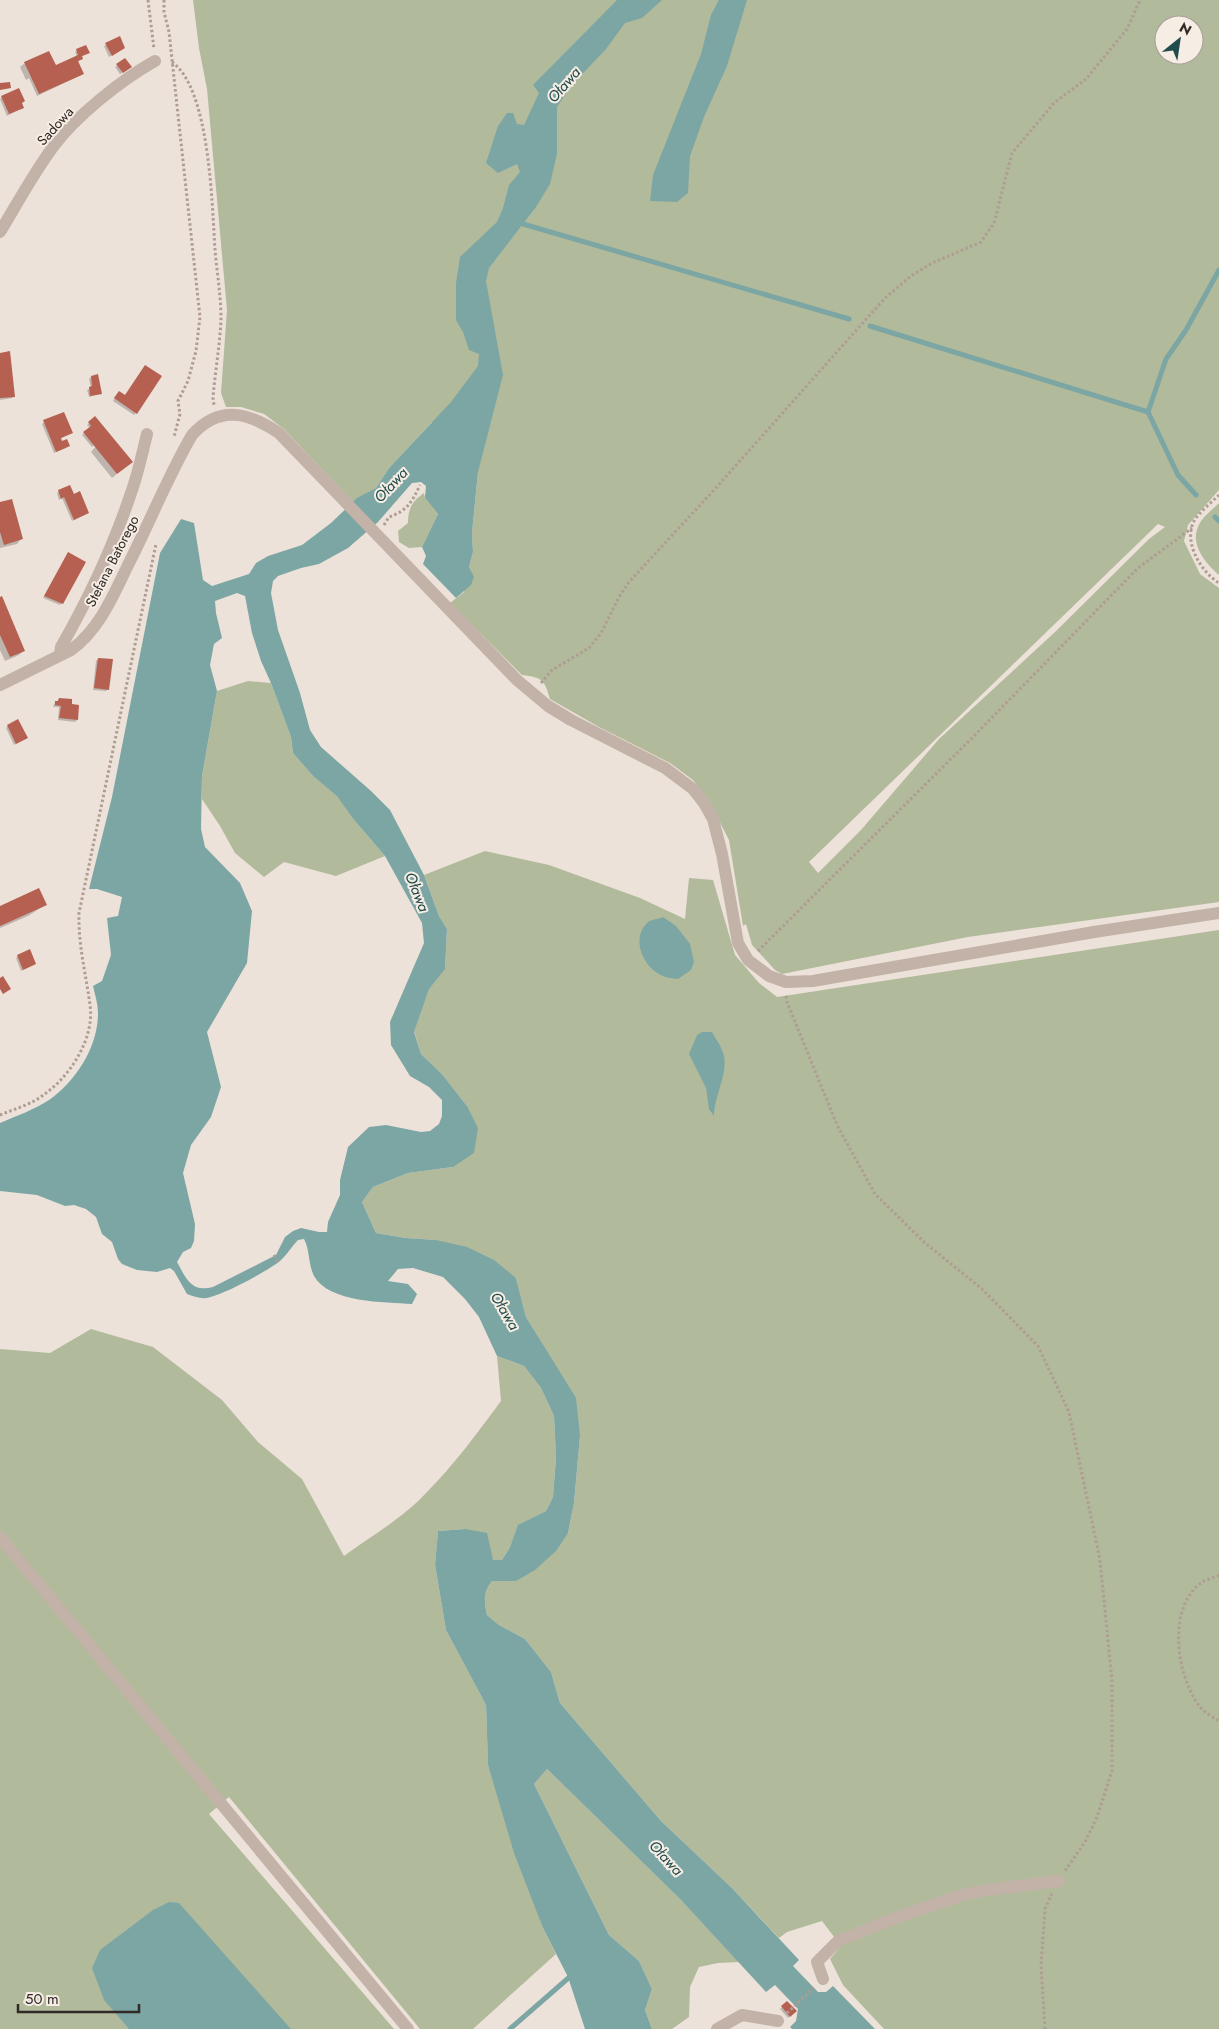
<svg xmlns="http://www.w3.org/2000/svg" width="1219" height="2029" font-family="Jost,sans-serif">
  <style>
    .green { fill: #b2ba9c; fill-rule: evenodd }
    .water { fill: #7ca6a4; fill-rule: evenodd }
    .shadow { fill: #0003 }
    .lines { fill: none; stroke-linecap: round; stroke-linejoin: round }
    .stream { stroke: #7ca6a4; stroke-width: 5 }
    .building { fill: #b56050 }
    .path { stroke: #af9c92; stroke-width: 3; stroke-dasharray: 2.5 2.5; stroke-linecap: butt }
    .minor { stroke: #c3b2a7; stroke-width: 12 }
    .labels { text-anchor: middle; stroke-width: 4; stroke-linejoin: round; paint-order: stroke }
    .street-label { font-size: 14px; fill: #312926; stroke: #f6ede5 }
    .water-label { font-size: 15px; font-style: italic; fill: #224c4c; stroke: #f6ede5 }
  </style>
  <rect width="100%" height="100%" fill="#ede2d9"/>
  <g class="green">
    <path d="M193 0H1219V490L1188 525 1184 541 1200 574 1219 588V902L968 937 782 974 775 970 752 945 746 924 743 926 729 840 708 799 693 780 670 763 599 727 550 699C544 679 543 678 522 675L450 603 464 592 469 567 473 552 472 533 478 472 432 422 389 468 376 488 353 502 284 429 264 414 241 407H226L221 393 227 310 207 89 199 48ZM1164 25H1194V55H1164ZM1158 524 1165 527 1149 539 1055 632 939 739 861 830 818 873 809 862Z"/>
    <path d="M424 493 425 498 438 514 422 547 409 548 399 542 398 531 408 523C408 509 412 501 424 493Z"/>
    <path d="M1219 503V575C1206 564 1190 545 1198 527 1201 518 1212 510 1219 503Z"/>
    <polygon points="248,681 271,683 291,737 293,753 313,776 337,795 354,820 385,856 336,876 284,862 264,877 235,853 220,826 202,799 202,776 217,691"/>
    <path d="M485 851 549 865 640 898 685 919 689 878 713 880 735 955 759 983 777 997 1219 930V2029H884L843 1985 830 1959 841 1946 822 1921 787 1932 779 1938 732 1888 661 1821 560 1703 551 1672 525 1639 499 1625 487 1615C484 1601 483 1593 492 1581H516L568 1533 574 1503 580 1436 546 1350 526 1317 516 1278 436 1240 406 1238 376 1233 362 1202 373 1187 408 1173 453 1167 467 1106 442 1074 421 1054 414 1031 429 988 445 968 447 929 439 916 424 875Z"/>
    <path d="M91 1329 153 1347 222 1400 258 1442 302 1479 344 1556C371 1536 403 1518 426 1493 454 1465 478 1432 501 1401L497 1356 524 1366 541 1388 554 1416 556 1456 553 1497 546 1511 519 1525 510 1547 502 1560H493L465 1529 438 1531 435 1565 446 1630 486 1705 488 1765 543 1928 556 1954 473 2029H420L229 1797 209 1814 394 2029H0V1349L50 1353Z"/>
    <polygon points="547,1769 680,1899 739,1962 718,1963 699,1967 690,1987 689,2017 672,2029 652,2029 645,2010 652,1989 639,1961 609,1935 534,1784"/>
  </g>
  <g class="water">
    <path d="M617 0H662L642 18 625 23 606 49 570 87 557 107V154L550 184 536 207 489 268 486 281 503 375 478 472 472 533 473 552 469 567 474 577 471 585 456 598 423 564 426 556 422 547 438 514 425 498 426 486 421 482 412 483 378 522 348 548 319 564 301 568 278 576 273 581 271 593 278 630 300 693 310 730 321 747 371 791 390 810 424 875 439 916 447 929 445 969 429 989 414 1032 421 1054 442 1074 467 1106 478 1128 474 1153 453 1167 408 1173 373 1187 362 1202 376 1233 406 1238 436 1240 467 1247 494 1260 516 1278 526 1317 576 1398 580 1436 574 1503 568 1533 556 1551 535 1570 516 1581H492C483 1593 484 1601 487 1615L499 1625 525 1639 551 1672 560 1703 661 1821 732 1888 799 1960 793 1966 818 1992H826L833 1986 875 2029H792L790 2027 796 2021 798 2009 775 1985 766 1992 680 1899 547 1769 534 1784 609 1935 639 1961 652 1989 645 2010 652 2029H585L568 1977 543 1928 514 1853 488 1765 486 1705 446 1630 435 1565 438 1531 465 1529 487 1533 493 1560H502L510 1547 518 1525 546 1511 553 1497 556 1457 554 1416 541 1388 524 1366 497 1356 479 1317 465 1299 443 1277 413 1268 398 1269 388 1281 408 1284 417 1294 412 1304C385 1302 329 1303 314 1276 308 1264 310 1250 304 1239L298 1240C292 1246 287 1255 280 1261 266 1272 223 1295 206 1298 200 1299 193 1296 187 1294L174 1271 170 1268 157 1272 137 1270 122 1264 118 1259 112 1242 102 1234 96 1217 86 1209 74 1205 65 1206 37 1195 0 1191V1123C16 1116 34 1110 49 1100 76 1081 98 1047 98 1013 98 1004 95 995 93 986L102 981 111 955 107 918 118 916 122 897 97 889H89L112 797 160 553 181 519 194 523 203 580 212 586 249 574 256 563 268 556 302 545 331 523 357 498 376 488 389 468 451 402 478 366 479 354 469 350 463 332 456 320V283L460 257 497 222 503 208 509 185 520 172 517 164 498 173 486 163 498 126 507 113H513L517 124 524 125 539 93 533 85ZM237 593 245 596 252 633 261 661 271 683 291 737 293 753 313 776 337 796 354 820 385 856 422 923 424 943 390 1022 391 1045 410 1076 429 1087 442 1100V1116L439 1124 430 1131 421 1132 386 1125 369 1127 348 1147 340 1180V1195L328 1222 327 1232H319L301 1228 293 1231 285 1237 276 1255 213 1287C191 1293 186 1278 177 1262L183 1252 191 1248 194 1241 195 1224 183 1173 191 1145 211 1117 221 1087 207 1032 247 963 252 911 240 883 205 847 201 829 202 776 217 691 210 665 214 644 222 638 216 613 215 601Z"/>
    <polygon points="719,0 747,0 727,66 704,117 690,156 688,193 677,202 650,201 653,175 701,54 711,15"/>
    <path d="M663 917 676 926 690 944 694 962 691 970 678 979C673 978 667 978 663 976 643 968 630 938 648 922 652 919 659 919 663 917Z"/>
    <path d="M702 1032H712C715 1038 720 1044 722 1050 731 1069 714 1095 714 1116L709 1109 706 1088 689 1054 697 1035Z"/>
    <polygon points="169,1902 179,1903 291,2029 129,2029 104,2000 92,1968 100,1950 153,1910"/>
  </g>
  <g class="shadow">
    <polygon points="119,38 124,48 109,57 104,46"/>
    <polygon points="77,50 86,54 81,57 82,59 77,62 83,74 37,96 29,78 26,80 20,67 25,63 55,67 77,57 75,52"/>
    <polygon points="125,60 128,69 120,74 115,67"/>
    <polygon points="2,97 21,104 22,108 7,116 0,99"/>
    <polygon points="0,355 14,396 12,398 0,400"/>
    <polygon points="91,377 100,394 89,397 87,390 91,388 89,379"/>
    <polygon points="117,394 136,413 134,415 113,401"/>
    <polygon points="95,418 126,466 112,478 91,452 97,445 96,444 92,447 82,435 90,428 87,425"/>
    <polygon points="44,422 71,433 60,439 62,442 68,446 66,448 54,453 42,424"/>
    <polygon points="59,491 73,495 87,513 72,521 62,498 59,500 57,493"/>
    <polygon points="0,504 21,539 17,544 0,548"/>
    <polygon points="67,556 62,603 60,605 43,598"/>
    <polygon points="0,598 24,650 19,655 5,661 0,650"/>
    <polygon points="98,659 108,689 106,691 93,690 96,661"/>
    <polygon points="59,699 77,720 75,722 58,720 59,707 53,707 54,704"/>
    <polygon points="8,726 26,738 14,745 6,728"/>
    <polygon points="45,905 28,916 0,928 0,907"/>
    <polygon points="18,956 35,964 21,971 16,958"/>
    <polygon points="787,2002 795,2011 788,2018 780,2009"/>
  </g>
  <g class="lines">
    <g class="stream">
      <polyline points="523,224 849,319"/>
      <polyline points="870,326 1148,412 1178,475 1196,495"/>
      <polyline points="1148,412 1166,359 1186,330 1219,270"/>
      <polyline points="1215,517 1219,521"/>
      <polyline points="510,2029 573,1974"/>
    </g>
  </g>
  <g class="building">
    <polygon points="120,36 125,48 112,56 105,43"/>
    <polygon points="86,45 90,53 82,56 83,59 78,61 84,74 39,94 24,62 49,51 56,65 78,55 76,49"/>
    <polygon points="125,58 132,67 123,73 116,64"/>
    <polygon points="10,82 11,88 0,90 0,83"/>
    <polygon points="19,88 25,101 22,103 24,108 9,114 1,96"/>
    <polygon points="10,351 15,397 0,398 0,353"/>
    <polygon points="145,365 162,376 137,414 114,398 119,391 125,395"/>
    <polygon points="98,374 102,394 90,396 89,387 92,386 91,376"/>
    <polygon points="64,412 73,433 61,438 62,441 67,439 70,446 56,452 43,420"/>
    <polygon points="95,416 133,462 117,474 83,432 91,426 88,422"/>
    <polygon points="70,485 74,494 80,491 89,513 74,520 64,497 61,499 58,490"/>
    <polygon points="12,499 23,539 4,545 0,532 0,502"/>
    <polygon points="68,552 86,562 63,604 44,596"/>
    <polygon points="2,596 25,651 10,657 0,635 0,597"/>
    <polygon points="98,658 113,659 109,690 94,688"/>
    <polygon points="59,698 72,699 72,704 79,705 78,720 59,718 61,706 55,705 55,701 58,701"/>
    <polygon points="18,719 28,738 16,744 7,725"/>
    <polygon points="39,888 47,905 0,926 0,906"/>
    <polygon points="30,949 36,964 23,970 17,955"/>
    <polygon points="3,976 11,989 3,994 0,989 0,978"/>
    <polygon points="787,2001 797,2011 790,2017 781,2006"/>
  </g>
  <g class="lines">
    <g class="path">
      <polyline points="148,0 154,49"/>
      <polyline points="164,0 164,12 169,32 200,317 196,351 188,381 178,401 180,414 174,437"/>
      <path d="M172 62C210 89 212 205 215 250 217 273 221 296 221 319 220 345 215 372 213 398L214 405"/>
      <path d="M1219 495C1211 503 1200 511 1194 521 1183 542 1201 572 1219 583"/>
      <path d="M384 525 389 517C407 511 412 502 420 485"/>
      <polyline points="541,683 552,670 589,648 601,633 619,597 629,582 714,490 885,298 911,276 932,263 981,242 994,223 1012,153 1054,103 1086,79 1127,29 1140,0"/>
      <polyline points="758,951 971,739 1138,568 1192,528"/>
      <polyline points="786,996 787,1002 837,1125 875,1194 925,1243 981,1288 1038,1346 1069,1412 1100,1560 1112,1681 1112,1771 1097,1817 1085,1842 1065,1871"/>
      <path d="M0 1115C14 1109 30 1105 42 1096 69 1078 95 1039 90 1005 86 974 78 945 79 913L156 544"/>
      <polyline points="274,1255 278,1263"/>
      <path d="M1219 1575C1214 1578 1206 1579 1201 1583 1166 1609 1177 1677 1200 1707 1205 1713 1213 1717 1219 1721"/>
      <polyline points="787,2013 814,1988"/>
      <polyline points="1045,2029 1041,1966 1045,1909 1052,1894"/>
    </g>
    <g class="minor">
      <path d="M0 232C17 204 33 174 53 147 76 116 121 80 155 61"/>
      <path d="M60 655 61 647C89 598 113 547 131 493 138 474 142 454 147 434"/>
      <path d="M0 685 71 650C99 630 113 596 128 565 150 522 168 476 192 435 220 404 249 413 279 433L517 680 548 706 571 720 665 768 693 789 704 803 713 819 722 854 738 943 748 960 769 976 786 982 813 981 1094 932 1219 913"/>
      <polyline points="0,1537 408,2029"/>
      <polyline points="823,1979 817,1962 838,1941 898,1917 963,1895 987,1890 1059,1881"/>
      <polyline points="717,2029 742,2015 778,2021"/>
    </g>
  </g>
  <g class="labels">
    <g class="street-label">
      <text transform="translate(55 126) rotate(-48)" y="5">Sadowa</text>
      <text transform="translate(112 561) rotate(-63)" y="5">Stefana Batorego</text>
    </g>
    <g class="water-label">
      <text transform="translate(564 85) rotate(-49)" y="5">Oława</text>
      <text transform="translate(391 485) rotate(-47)" y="5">Oława</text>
      <text transform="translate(417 892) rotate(68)" y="5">Oława</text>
      <text transform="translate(505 1311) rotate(59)" y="5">Oława</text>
      <text transform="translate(666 1858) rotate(47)" y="5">Oława</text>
    </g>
  </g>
  <g transform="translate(1179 40) rotate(30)"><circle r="24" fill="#f6ede5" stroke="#a79f99"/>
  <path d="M0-4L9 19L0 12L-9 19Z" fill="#224c4c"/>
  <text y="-8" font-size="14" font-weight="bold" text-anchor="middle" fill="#312926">N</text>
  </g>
  <path d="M18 2004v8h121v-8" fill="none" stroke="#312926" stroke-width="2.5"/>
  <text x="25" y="2004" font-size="15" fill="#312926" stroke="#f6ede5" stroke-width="4" paint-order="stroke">50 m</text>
</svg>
